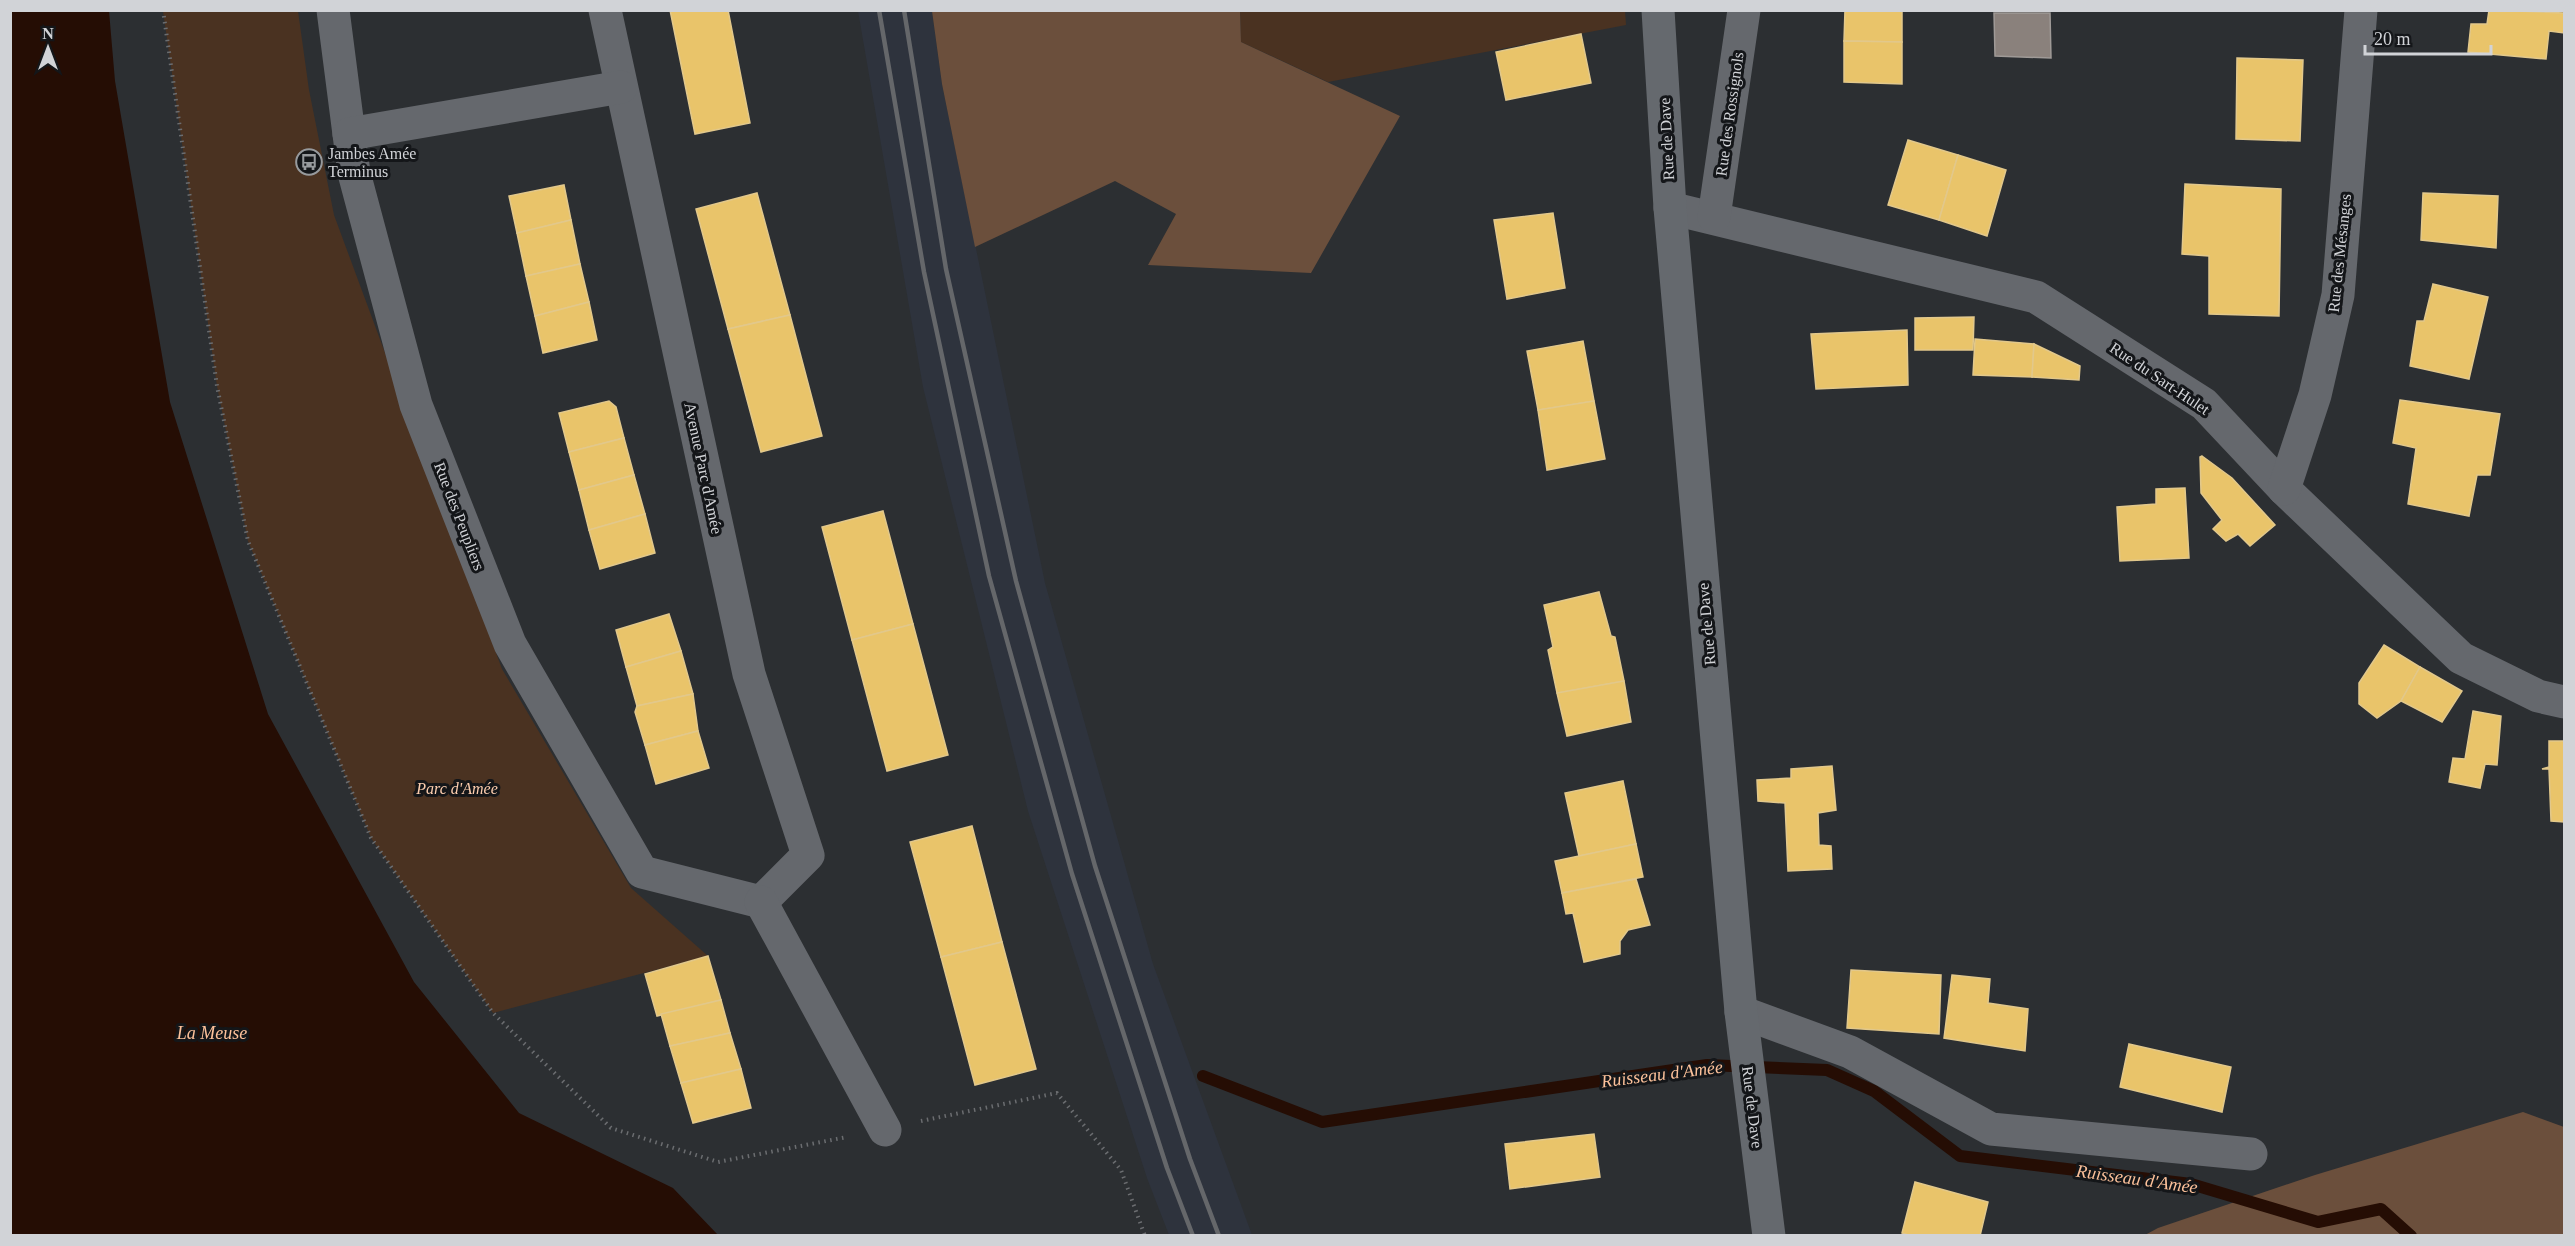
<svg xmlns="http://www.w3.org/2000/svg" width="2575" height="1246" font-family="'Times New Roman',serif">
  <style>
    .built { fill: #2e333d }
    .green { fill: #4a3221 }
    .forest { fill: #6b4f3c }
    .water { fill: #250d04 }
    .homes { fill: #e9c46a; stroke: #e2c88b; stroke-width: 1.5 }
    .industry { fill: #8a817c; stroke: #9f9a97; stroke-width: 1.5 }
    .lines { fill: none; stroke-linecap: round; stroke-linejoin: round }
    .stream { stroke: #250d04; stroke-width: 12 }
    .path { stroke: #6b6d70; stroke-width: 4; stroke-dasharray: 1.5 4.5; stroke-linecap: butt }
    .minor { stroke: #65686d; stroke-width: 33 }
    .major { stroke: #65696e; stroke-width: 33 }
    .rail { stroke: #65676a; stroke-width: 4.5 }
    .labels { text-anchor: middle; stroke-width: 6; stroke-linejoin: round; paint-order: stroke }
    .street-label { font-size: 16px; fill: #d1d3d7; stroke: #141619 }
    .poi-label { font-size: 16px; fill: #d1d3d7; stroke: #141619; text-anchor: start }
    .park-label { font-size: 16px; font-style: italic; fill: #fccdae; stroke: #141619 }
    .water-label { font-size: 18px; font-style: italic; fill: #fcc19a; stroke: #141619 }
  </style>
  <rect width="100%" height="100%" fill="#2c2f32"/>
  <polygon class="built" points="858,11 932,11 942,84 1045,583 1153,964 1252,1235 1169,1235 1147,1178 1028,811 923,387"/>
  <g class="green">
    <polygon points="1625,10 1626,25 1328,82 1241,42 1240,11"/>
    <polygon points="163,11 298,11 309,90 334,215 502,669 631,888 708,956 493,1013 371,838 248,541 217,386"/>
  </g>
  <g class="forest">
    <polygon points="932,11 1240,11 1241,42 1400,116 1311,273 1148,265 1176,214 1115,181 975,247 942,84"/>
    <polygon points="2523,1112 2564,1127 2564,1235 2145,1235 2158,1228 2315,1175"/>
  </g>
  <polygon class="water" points="10,11 109,11 115,81 170,402 268,714 414,982 519,1113 673,1188 718,1235 11,1235"/>
  <g class="homes">
    <polygon points="670,10 728,10 750,123 695,134"/>
    <polygon points="1845,10 1902,10 1902,42 1844,41"/>
    <polygon points="2489,10 2564,13 2564,33 2549,31 2546,59 2468,52 2471,24 2487,24"/>
    <polygon points="1581,34 1591,83 1506,100 1496,52"/>
    <polygon points="1844,41 1902,42 1902,84 1844,82"/>
    <polygon points="2237,58 2303,60 2300,141 2236,139"/>
    <polygon points="1908,140 1958,155 1939,220 1888,205"/>
    <polygon points="1958,155 2006,170 1987,236 1939,220"/>
    <polygon points="2185,184 2281,189 2279,316 2209,314 2209,256 2182,254"/>
    <polygon points="564,185 571,220 517,233 509,196"/>
    <polygon points="757,193 790,315 728,329 696,209"/>
    <polygon points="2423,193 2498,196 2496,248 2421,240"/>
    <polygon points="1553,213 1565,288 1507,299 1494,220"/>
    <polygon points="571,220 580,264 526,276 517,233"/>
    <polygon points="580,264 589,302 535,316 526,276"/>
    <polygon points="2433,284 2488,297 2469,379 2410,366 2417,321 2424,321"/>
    <polygon points="589,302 597,340 543,353 535,316"/>
    <polygon points="790,315 822,436 761,452 728,329"/>
    <polygon points="1974,317 1973,350 1915,350 1915,318"/>
    <polygon points="1907,330 1908,385 1816,389 1811,334"/>
    <polygon points="1975,339 2034,344 2032,377 1973,375"/>
    <polygon points="1583,341 1594,401 1538,410 1527,351"/>
    <polygon points="2034,344 2080,366 2079,380 2032,377"/>
    <polygon points="2400,400 2500,414 2490,475 2477,475 2469,516 2408,504 2416,448 2393,443"/>
    <polygon points="609,401 616,407 624,438 569,452 559,413"/>
    <polygon points="1594,401 1605,459 1547,470 1538,410"/>
    <polygon points="624,438 634,475 579,490 569,452"/>
    <polygon points="2202,456 2232,478 2275,525 2250,546 2238,534 2226,541 2213,529 2222,520 2201,493 2200,457"/>
    <polygon points="634,475 645,514 589,530 579,490"/>
    <polygon points="2185,488 2189,558 2120,561 2117,507 2156,504 2156,489"/>
    <polygon points="883,511 913,624 852,640 822,527"/>
    <polygon points="645,514 655,553 600,569 589,530"/>
    <polygon points="1599,592 1611,636 1615,637 1624,681 1557,693 1548,650 1553,647 1544,605"/>
    <polygon points="669,614 681,651 626,667 616,630"/>
    <polygon points="913,624 948,755 887,771 852,640"/>
    <polygon points="2384,645 2420,667 2401,701 2377,718 2359,704 2359,683"/>
    <polygon points="681,651 693,694 637,706 626,667"/>
    <polygon points="2420,667 2462,691 2442,722 2401,701"/>
    <polygon points="1624,681 1631,722 1567,736 1557,693"/>
    <polygon points="693,694 698,731 645,745 635,712 637,706"/>
    <polygon points="2473,711 2501,716 2497,765 2485,764 2480,788 2449,782 2453,758 2465,759"/>
    <polygon points="698,731 709,768 656,784 645,745"/>
    <polygon points="2549,741 2564,741 2564,822 2551,821 2549,769 2542,769 2549,767"/>
    <polygon points="1832,766 1836,810 1818,813 1819,845 1831,846 1832,869 1788,871 1785,803 1758,801 1757,780 1791,778 1791,769"/>
    <polygon points="1623,781 1636,844 1579,856 1565,793"/>
    <polygon points="972,826 1002,942 941,957 910,842"/>
    <polygon points="1636,844 1643,877 1562,893 1555,861"/>
    <polygon points="1636,879 1650,925 1628,930 1620,941 1620,954 1584,962 1573,913 1566,914 1562,893"/>
    <polygon points="1002,942 1036,1069 975,1085 941,957"/>
    <polygon points="708,956 721,1000 657,1016 645,974"/>
    <polygon points="1851,970 1941,975 1939,1034 1847,1028"/>
    <polygon points="1952,975 1990,979 1988,1003 2028,1009 2025,1051 1944,1038"/>
    <polygon points="721,1000 730,1033 670,1046 661,1014"/>
    <polygon points="730,1033 741,1069 681,1083 670,1046"/>
    <polygon points="2129,1044 2231,1067 2222,1112 2120,1087"/>
    <polygon points="741,1069 751,1108 693,1123 681,1083"/>
    <polygon points="1594,1134 1600,1177 1510,1189 1505,1144"/>
    <polygon points="1915,1182 1988,1202 1980,1236 1911,1236 1902,1233"/>
  </g>
  <polygon class="industry" points="1994,13 2050,13 2051,58 1995,56"/>
  <g class="lines">
    <polyline class="stream" points="1203,1076 1322,1122 1707,1065 1827,1070 1874,1091 1960,1156 2191,1184 2318,1222 2381,1209 2411,1236"/>
    <g class="path">
      <polyline points="163,10 217,386 248,541 371,838 493,1013 611,1128 718,1162 847,1137"/>
      <polyline points="921,1121 1057,1093 1121,1170 1145,1236"/>
    </g>
    <g class="minor">
      <polyline points="333,10 354,173 416,405 510,644 642,872 761,902"/>
      <polyline points="605,10 749,674 808,855 761,902"/>
      <polyline points="349,134 621,87"/>
      <polyline points="1670,208 2036,297 2204,404 2284,489 2461,658 2538,696 2564,702"/>
      <polyline points="1714,217 1744,10"/>
      <polyline points="2284,489 2315,395 2338,295 2361,10"/>
      <polyline points="761,902 885,1130"/>
      <polyline points="1741,1012 1850,1052 1991,1129 2251,1154"/>
    </g>
    <polyline class="major" points="1658,10 1670,208 1741,1012 1769,1236"/>
    <g class="rail">
      <polyline points="879,10 924,272 989,576 1072,874 1167,1168 1193,1236"/>
      <polyline points="904,10 946,269 1016,581 1095,866 1190,1159 1219,1236"/>
    </g>
  </g>
  <defs>
    <g id="bus-ring" transform="scale(1.35)"><circle r="9.5" fill="#141619" stroke="#979a9d" stroke-width="1.5"/><path d="M-5-6H5V4H4V6H2V4H-2V6H-4V4H-5ZM-3.5-4V0h7V-4ZM-3.5 1.2v1.5H-2V1.2ZM2 1.2v1.5H3.5V1.2Z" fill="#979a9d"/></g>
  </defs>
  <g fill-rule="evenodd">
    <use href="#bus-ring" x="309" y="162"/>
  </g>
  <g class="labels">
    <g class="street-label">
      <text transform="translate(1729 114) rotate(-82)" y="6">Rue des Rossignols</text>
      <text transform="translate(1666 139) rotate(-93)" y="6">Rue de Dave</text>
      <text transform="translate(2339 253) rotate(-84)" y="6">Rue des Mésanges</text>
      <text transform="translate(2160 378) rotate(34)" y="6">Rue du Sart-Hulet</text>
      <text transform="translate(704 468) rotate(78)" y="6">Avenue Parc d'Amée</text>
      <text transform="translate(460 516) rotate(69)" y="6">Rue des Peupliers</text>
      <text transform="translate(1706 624) rotate(-95)" y="6">Rue de Dave</text>
      <text transform="translate(1753 1107) rotate(83)" y="6">Rue de Dave</text>
    </g>
    <g class="poi-label">
      <text x="328" y="159">Jambes Amée<tspan x="328" dy="18">Terminus</tspan></text>
    </g>
    <g class="park-label">
      <text x="457" y="794">Parc d'Amée</text>
    </g>
    <g class="water-label">
      <text x="212" y="1039">La Meuse</text>
      <text transform="translate(1662 1074) rotate(-7)" y="6">Ruisseau d'Amée</text>
      <text transform="translate(2137 1179) rotate(8)" y="6">Ruisseau d'Amée</text>
    </g>
  </g>
  <rect width="2575" height="1246" fill="none" stroke="#d1d3d7" stroke-width="24"/>
  <g transform="translate(48 48)" stroke="#141619" stroke-width="4.5" paint-order="stroke">
  <path d="M0-4.5L10 22L0 15L-10 22Z" fill="#d1d3d7"/>
  <text y="-9" font-size="16" font-weight="bold" text-anchor="middle" fill="#d1d3d7">N</text>
  </g>
  <path d="M2365 45v9h126v-9" fill="none" stroke="#d1d3d7" stroke-width="3"/>
  <text x="2374" y="45" font-size="18" fill="#d1d3d7" stroke="#141619" stroke-width="4.5" paint-order="stroke">20 m</text>
</svg>
